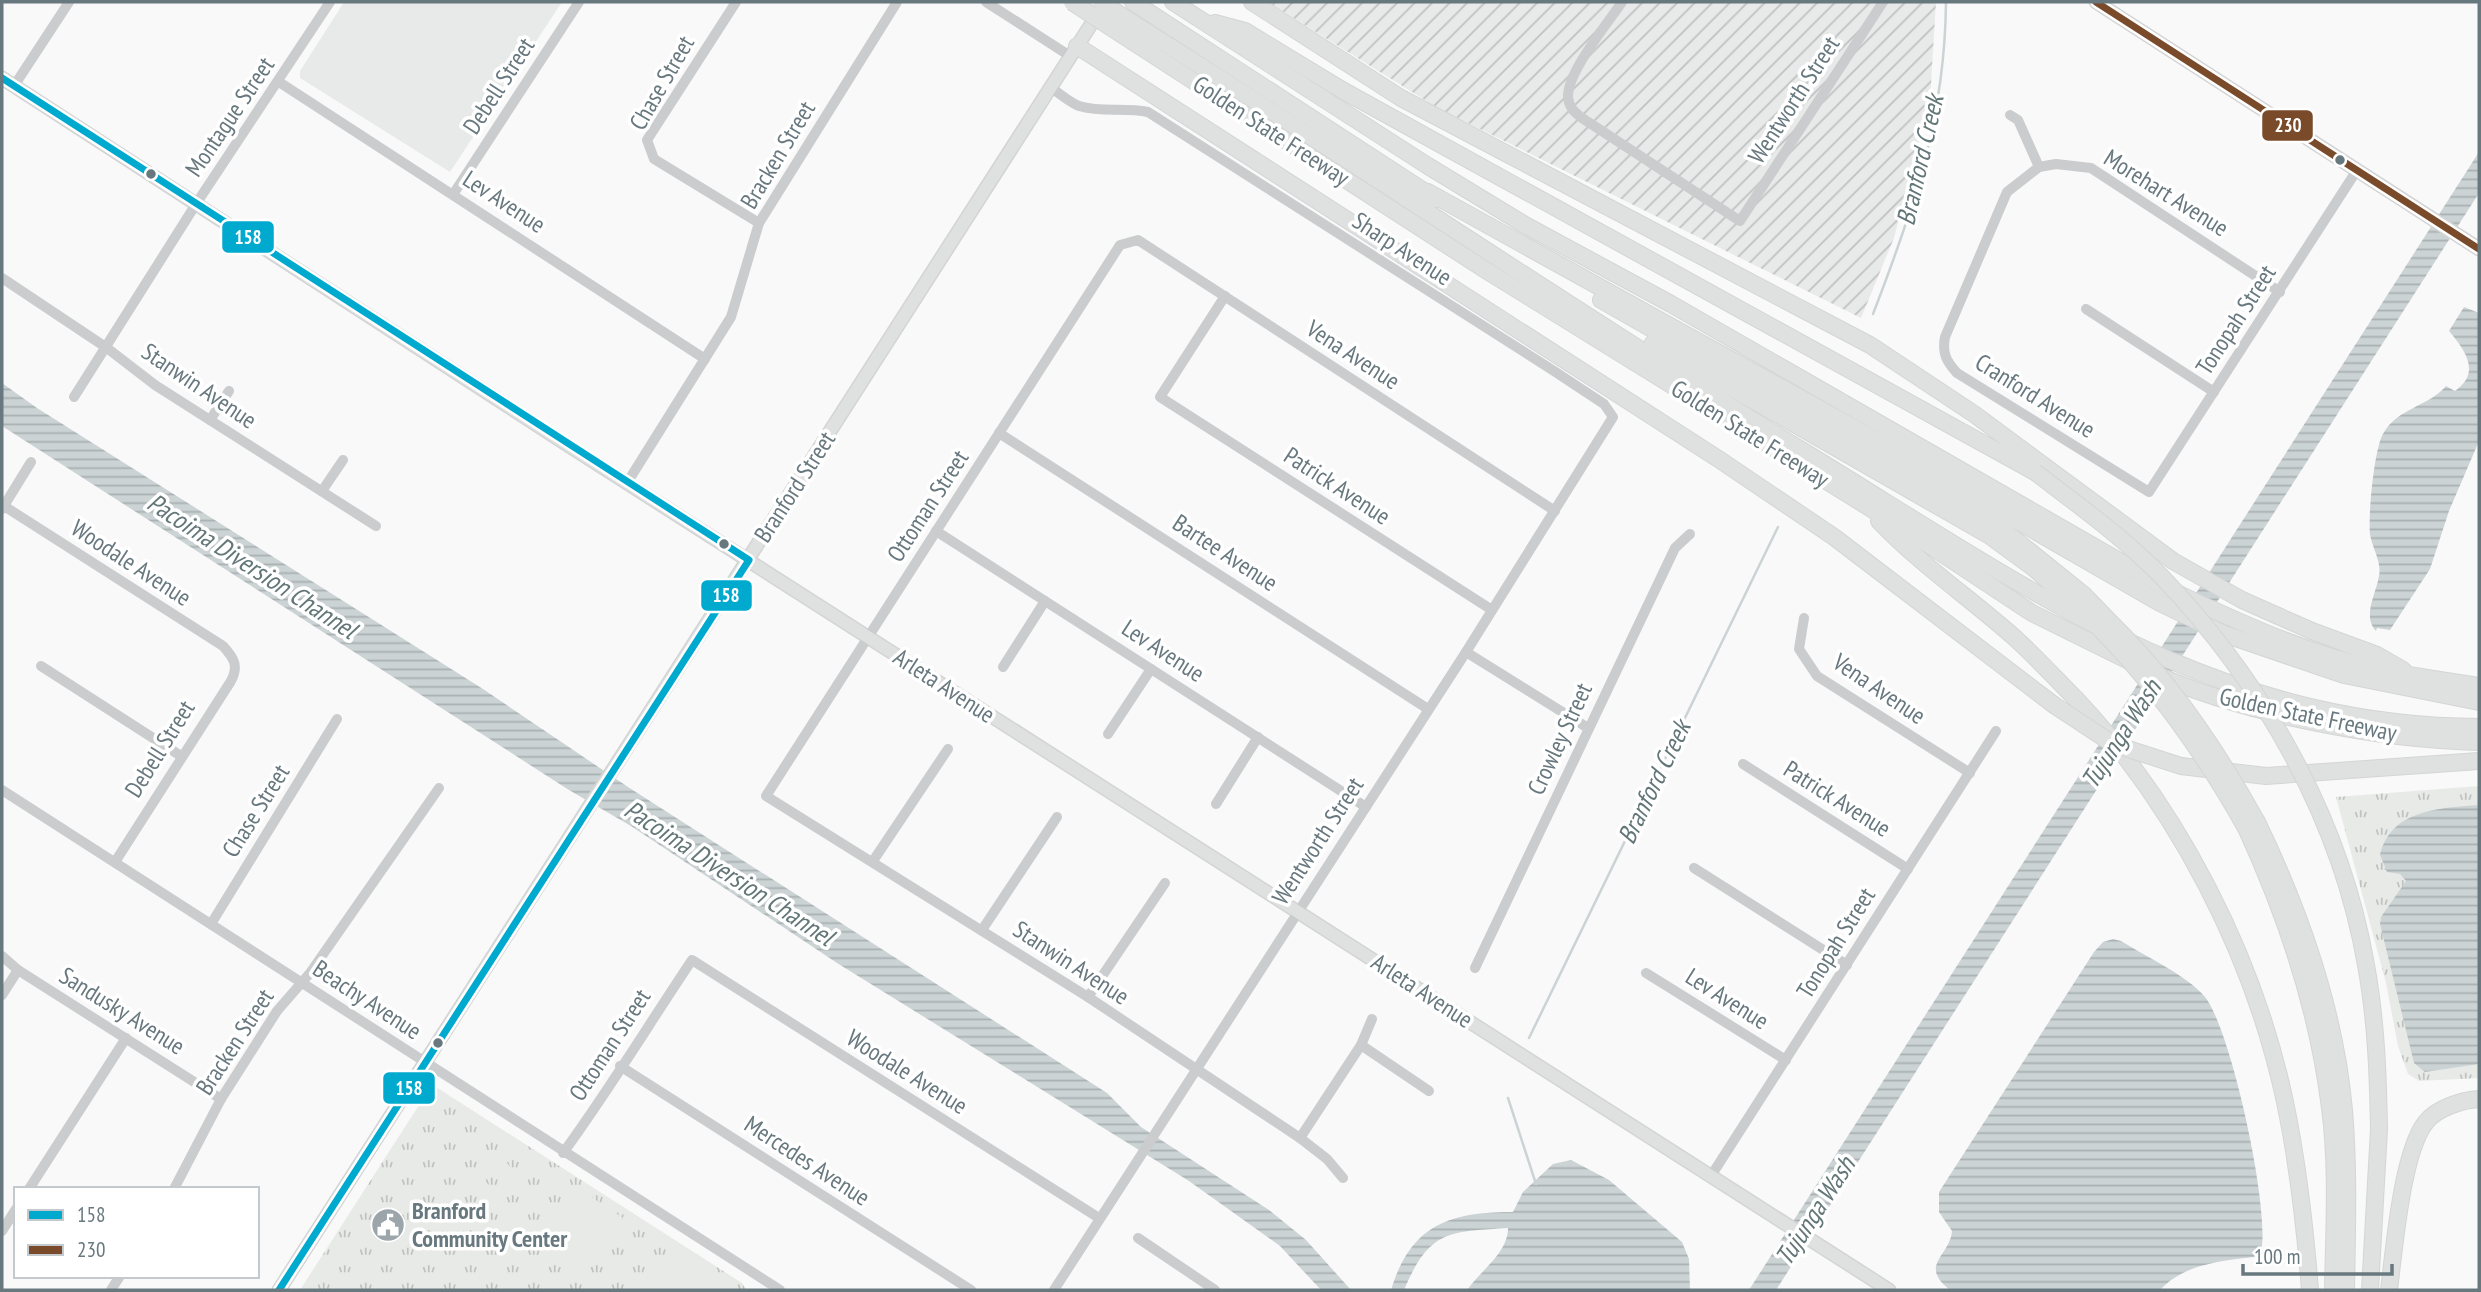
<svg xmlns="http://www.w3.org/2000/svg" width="2481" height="1292" font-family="'PT Sans Narrow',sans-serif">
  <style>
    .built { fill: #e8eae9 }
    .industrial { fill: url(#industrial-furrows) }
    .grass { fill: url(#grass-tufts) }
    .pitch { fill: #e8eae7 }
    .water { fill: url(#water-rules) }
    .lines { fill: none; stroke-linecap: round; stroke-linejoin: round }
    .stream { stroke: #ccd3d5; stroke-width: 2.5 }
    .major-casing { stroke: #d4d4d5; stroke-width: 15 }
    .highway-casing { stroke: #d4d5d5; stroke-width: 18 }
    .minor { stroke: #cacccd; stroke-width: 10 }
    .major { stroke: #dfe0e0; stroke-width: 12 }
    .highway { stroke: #dfe0e0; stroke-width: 16 }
    .highway-bridge-casing { stroke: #d4d5d5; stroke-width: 18; stroke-linecap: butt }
    .highway-bridge { stroke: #dfe0e0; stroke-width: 16 }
    .bus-1-casing { stroke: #fff; stroke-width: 12 }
    .bus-2-casing { stroke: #fff; stroke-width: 12 }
    .bus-1 { stroke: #00a9ce; stroke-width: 7 }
    .bus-2 { stroke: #7a4b2a; stroke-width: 7 }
    .bus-dot { fill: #68787f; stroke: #fff; stroke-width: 2.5 }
    .labels { text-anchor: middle; stroke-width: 7; stroke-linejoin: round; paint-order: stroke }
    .street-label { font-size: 24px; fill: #68787f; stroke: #fff }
    .poi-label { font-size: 24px; font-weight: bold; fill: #68787f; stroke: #fff; text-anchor: start }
    .water-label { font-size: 26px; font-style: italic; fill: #637678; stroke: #fff }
    .line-badge { stroke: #fff; stroke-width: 2.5 }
    .badge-label { font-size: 19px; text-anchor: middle; font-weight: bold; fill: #fff }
  </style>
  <defs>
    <pattern id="industrial-furrows" width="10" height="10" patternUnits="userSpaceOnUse" patternTransform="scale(1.75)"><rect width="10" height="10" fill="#e8eae9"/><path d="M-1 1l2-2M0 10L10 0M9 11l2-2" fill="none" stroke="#c0c2c2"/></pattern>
    <pattern id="grass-tufts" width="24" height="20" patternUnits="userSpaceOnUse" patternTransform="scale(1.75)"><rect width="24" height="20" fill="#e8eae7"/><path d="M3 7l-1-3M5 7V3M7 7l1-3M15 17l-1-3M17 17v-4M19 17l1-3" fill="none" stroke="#c0c2c0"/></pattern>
    <pattern id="water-rules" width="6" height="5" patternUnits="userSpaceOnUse" patternTransform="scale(1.75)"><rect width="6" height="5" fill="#ccd3d5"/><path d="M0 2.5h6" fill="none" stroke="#a9b0b2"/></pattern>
  </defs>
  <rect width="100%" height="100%" fill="#f9f9f9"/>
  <polygon class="built" points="344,2 562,2 450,172 300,78 300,71"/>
  <polygon class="industrial" points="1268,2 1936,2 1930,100 1894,238 1861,318 1436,107"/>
  <g class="grass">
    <polygon points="2479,786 2479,1078 2419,1081 2408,1074 2398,1046 2386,983 2336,797"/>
    <polygon points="436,1087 742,1283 746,1290 300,1290 430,1088"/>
  </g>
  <g class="pitch">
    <polygon points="504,1158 523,1187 510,1196 490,1167"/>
    <polygon points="481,1174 501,1203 488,1211 468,1182"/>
    <path d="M571 1186H575L623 1218C589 1261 586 1272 538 1237Z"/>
    <polygon points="673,1257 724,1290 652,1290 656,1279"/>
  </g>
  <g class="water">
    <polygon points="2479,152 2479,193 1776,1290 1749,1290"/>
    <path d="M2464 307 2479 313V441L2449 511 2430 569 2390 630 2377 628 2376 631C2362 616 2376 594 2379 576 2382 562 2372 548 2370 534 2368 516 2374 449 2383 434 2397 408 2428 407 2446 386L2455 391C2481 373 2466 351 2449 331Z"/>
    <polygon points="2,383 37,408 483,689 628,787 1107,1093 1141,1127 1269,1210 1306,1240 1351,1290 1321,1290 1280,1246 1189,1181 837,963 631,826 569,790 2,426"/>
    <path d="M2479 805V1064L2425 1072 2414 1063 2380 924 2381 917 2406 881 2400 874 2387 872 2380 855C2391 809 2441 808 2479 805Z"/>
    <path d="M2113 939 2121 941C2145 956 2188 976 2205 997 2231 1029 2271 1212 2261 1251L2254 1257C2221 1261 2184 1264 2160 1290H1950C1918 1265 1950 1256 1952 1231L1939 1212V1192L2094 952 2103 942Z"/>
    <path d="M1571 1160 1609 1180 1682 1242 1689 1259 1690 1290H1467C1481 1270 1508 1253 1508 1228 1449 1232 1430 1229 1404 1290H1391C1411 1224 1450 1212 1513 1212L1523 1192 1553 1164Z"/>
  </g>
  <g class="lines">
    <g class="stream">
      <path d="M1873 314C1914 208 1945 117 1946 2"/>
      <polyline points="1529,1038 1778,527"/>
      <polyline points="1508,1098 1536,1184"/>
    </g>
    <g class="major-casing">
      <g id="major">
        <polyline points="2096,2 2479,249"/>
        <polyline points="2,78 566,444 1889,1290"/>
        <polyline points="279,1290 1099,12"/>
      </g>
    </g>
    <g class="highway-casing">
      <g id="highway">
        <polyline points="1133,2 1436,199"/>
        <path d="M1173 2 1428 166 1525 225 1671 304 2168 589C2234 620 2302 652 2373 668 2408 676 2444 680 2479 686"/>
        <polyline points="1252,2 1401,98 1870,345 1974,414 2173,561 2242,600 2312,631 2377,655 2403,670"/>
        <path d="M1131 22C1357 163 1576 313 1803 451 2022 584 2210 726 2479 727"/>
        <polyline points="1215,23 1245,31 1342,90 2035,472"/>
        <polyline points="1124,36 1484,269 1917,537 2032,613 2129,661"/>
        <polyline points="1077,46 1720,460 1834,537 2054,705"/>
        <polyline points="1428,192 1896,451 2160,603 2224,634 2344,675 2479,702"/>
        <polyline points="1601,300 1997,525 2084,595 2114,626"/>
        <polyline points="1653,343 1990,536 2035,569 2091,620"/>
        <path d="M1879 521C1921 565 1970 598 2015 638 2036 657 2055 678 2075 698 2178 807 2254 956 2285 1102 2298 1164 2305 1227 2310 1290"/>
        <path d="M2155 674C2245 714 2380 740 2479 742"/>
        <polyline points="2181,766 2266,776 2479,761"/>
        <path d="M2257 822C2300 911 2335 1010 2344 1110 2349 1170 2347 1230 2346 1290"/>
        <path d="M2246 828C2287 917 2318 1010 2330 1108 2338 1169 2334 1230 2333 1290"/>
        <polyline points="2370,1290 2379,1129"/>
        <path d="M2389 1290C2394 1251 2402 1151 2426 1122 2437 1108 2462 1100 2479 1099"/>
      </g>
    </g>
    <g class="minor">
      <polyline points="736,2 647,140 654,159 759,223"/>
      <polyline points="986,2 1070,56"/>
      <path d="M1622 2C1608 23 1568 71 1568 96 1568 106 1574 112 1582 118L1740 221 1883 2"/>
      <polyline points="279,82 705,359"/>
      <polyline points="14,86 69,2"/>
      <path d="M1050 87C1059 93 1069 102 1079 106 1102 113 1125 107 1148 112L1554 371 1604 404 1613 417 1466 652 1054 1290"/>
      <polyline points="2010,115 2018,120 2039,167 2056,164 2091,168 2280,292"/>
      <path d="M2039 167 2007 192 1945 337C1942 353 1946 361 1957 373L2149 492 2357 170"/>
      <polyline points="454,193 579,2"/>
      <polyline points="2,278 107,348 155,385 376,526"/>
      <polyline points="1225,296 1160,397 1492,610"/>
      <polyline points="2086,309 2214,392"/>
      <polyline points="74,397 196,204 330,2"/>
      <polyline points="210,420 229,391"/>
      <polyline points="999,433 1428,709"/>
      <polyline points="627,483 731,317 759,223 897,2"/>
      <polyline points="322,491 343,460"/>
      <path d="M4 506 223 646C234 658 239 666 231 681L115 862"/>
      <polyline points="2,509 31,462"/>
      <polyline points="936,531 1366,807"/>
      <polyline points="1804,618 1799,649 1817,676 1970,773"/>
      <polyline points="1466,652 1588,728"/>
      <polyline points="41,666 181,756"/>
      <polyline points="1003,667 1045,601"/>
      <polyline points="1108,734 1151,669"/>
      <polyline points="1743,764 1908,869"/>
      <polyline points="2,790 780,1290"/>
      <polyline points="1216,804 1258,737"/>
      <polyline points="873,861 948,749"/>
      <polyline points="1694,868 1847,965"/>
      <polyline points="211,924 337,719"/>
      <polyline points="982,930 1057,817"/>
      <polyline points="2,956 18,970 221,1099"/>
      <polyline points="1475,968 1675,548 1690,534"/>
      <polyline points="1646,973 1786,1060"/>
      <polyline points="2,995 18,970"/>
      <polyline points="1088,997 1165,883"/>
      <polyline points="1361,1045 1429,1091"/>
      <polyline points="620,1066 971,1290"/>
      <polyline points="1300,1138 1361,1045 1372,1019"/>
      <path d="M563 1153C609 1090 649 1024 692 960L1099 1218"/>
      <polyline points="1711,1176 1996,731"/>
      <polyline points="1343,1178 1327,1159 1300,1138 1088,997 766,796 1120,245 1138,240 1555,511"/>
      <polyline points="29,1189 126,1038"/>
      <polyline points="174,1189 221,1099 277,1011 310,973 439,788"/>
      <polyline points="2,1231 16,1209"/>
      <polyline points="1138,1238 1215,1290"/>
      <polyline points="111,1290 120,1276"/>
    </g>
    <use href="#major" class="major"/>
    <use href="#highway" class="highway"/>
    <g class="highway-bridge-casing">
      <g id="highway-bridge">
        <polyline points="1072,2 1124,36"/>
        <polyline points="1101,2 1131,22"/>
        <path d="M2035 472C2078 505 2123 537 2161 576 2263 682 2341 819 2366 965 2376 1019 2378 1074 2379 1129"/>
        <path d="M2114 626C2172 683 2217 750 2257 822"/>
        <path d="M2100 629C2159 689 2205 755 2246 828"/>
        <polyline points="2054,705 2113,744 2181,766"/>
      </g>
    </g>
    <use href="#highway-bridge" class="highway-bridge"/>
    <g class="bus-1-casing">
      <polyline id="bus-1" points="2,78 749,560 279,1290"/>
    </g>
    <g class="bus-2-casing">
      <polyline id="bus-2" points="2096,2 2479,249"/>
    </g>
    <use href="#bus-1" class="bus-1"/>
    <use href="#bus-2" class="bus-2"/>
  </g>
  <defs>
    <g id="civic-disc" transform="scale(1.75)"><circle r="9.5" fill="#9ba5aa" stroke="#fff"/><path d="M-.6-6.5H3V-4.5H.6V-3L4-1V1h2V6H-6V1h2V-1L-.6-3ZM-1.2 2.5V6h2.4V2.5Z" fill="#fff"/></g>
  </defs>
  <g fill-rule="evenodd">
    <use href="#civic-disc" x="388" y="1225"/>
  </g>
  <g class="bus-dot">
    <circle cx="2340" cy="160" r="6"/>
    <circle cx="151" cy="174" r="6"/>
    <circle cx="724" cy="544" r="6"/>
    <circle cx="438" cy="1043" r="6"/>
  </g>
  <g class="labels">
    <g class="street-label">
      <text transform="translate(662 83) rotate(-60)" y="8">Chase Street</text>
      <text transform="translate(499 86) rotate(-57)" y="8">Debell Street</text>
      <text transform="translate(1794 100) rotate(-57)" y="8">Wentworth Street</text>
      <text transform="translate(230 117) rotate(-56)" y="8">Montague Street</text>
      <text transform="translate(1271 131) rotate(33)" y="8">Golden State Freeway</text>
      <text transform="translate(778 155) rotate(-59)" y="8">Bracken Street</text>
      <text transform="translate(2166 193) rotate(32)" y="8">Morehart Avenue</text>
      <text transform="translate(504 202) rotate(33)" y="8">Lev Avenue</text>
      <text transform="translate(1402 249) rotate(33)" y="8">Sharp Avenue</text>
      <text transform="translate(2236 320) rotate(-57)" y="8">Tonopah Street</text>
      <text transform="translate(1353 355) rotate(33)" y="8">Vena Avenue</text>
      <text transform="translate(199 386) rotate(34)" y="8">Stanwin Avenue</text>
      <text transform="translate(2035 396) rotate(32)" y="8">Cranford Avenue</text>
      <text transform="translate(1750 434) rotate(32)" y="8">Golden State Freeway</text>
      <text transform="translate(1337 486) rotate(33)" y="8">Patrick Avenue</text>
      <text transform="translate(795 487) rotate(-57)" y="8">Branford Street</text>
      <text transform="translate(928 506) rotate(-57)" y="8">Ottoman Street</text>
      <text transform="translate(1225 553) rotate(33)" y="8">Bartee Avenue</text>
      <text transform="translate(131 563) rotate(33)" y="8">Woodale Avenue</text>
      <text transform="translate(1163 651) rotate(33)" y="8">Lev Avenue</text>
      <text transform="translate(944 686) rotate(33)" y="8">Arleta Avenue</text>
      <text transform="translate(1879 689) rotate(34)" y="8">Vena Avenue</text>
      <text transform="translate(2308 715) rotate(12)" y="8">Golden State Freeway</text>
      <text transform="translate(1560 739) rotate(-65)" y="8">Crowley Street</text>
      <text transform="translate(160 749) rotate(-58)" y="8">Debell Street</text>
      <text transform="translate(1837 799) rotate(32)" y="8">Patrick Avenue</text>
      <text transform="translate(256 811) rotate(-58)" y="8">Chase Street</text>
      <text transform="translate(1318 841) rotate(-57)" y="8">Wentworth Street</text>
      <text transform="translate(1836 943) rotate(-58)" y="8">Tonopah Street</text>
      <text transform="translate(1071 963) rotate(33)" y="8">Stanwin Avenue</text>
      <text transform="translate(1422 991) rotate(33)" y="8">Arleta Avenue</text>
      <text transform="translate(1727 999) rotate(32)" y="8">Lev Avenue</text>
      <text transform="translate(367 1000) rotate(33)" y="8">Beachy Avenue</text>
      <text transform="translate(122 1011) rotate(32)" y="8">Sandusky Avenue</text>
      <text transform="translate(235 1042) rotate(-57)" y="8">Bracken Street</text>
      <text transform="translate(610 1045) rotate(-57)" y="8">Ottoman Street</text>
      <text transform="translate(907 1072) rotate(32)" y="8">Woodale Avenue</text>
      <text transform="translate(807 1161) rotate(33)" y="8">Mercedes Avenue</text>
    </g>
    <g class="poi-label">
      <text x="412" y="1219">Branford<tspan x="412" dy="28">Community Center</tspan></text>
    </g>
    <g class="water-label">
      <text transform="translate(1920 160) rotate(-77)" y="9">Branford Creek</text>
      <text transform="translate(252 566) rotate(33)" y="9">Pacoima Diversion Channel</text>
      <text transform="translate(2121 734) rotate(-57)" y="9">Tujunga Wash</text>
      <text transform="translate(1654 782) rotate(-64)" y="9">Branford Creek</text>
      <text transform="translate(729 873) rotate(33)" y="9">Pacoima Diversion Channel</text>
      <text transform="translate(1815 1211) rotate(-57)" y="9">Tujunga Wash</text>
    </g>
  </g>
  <g class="line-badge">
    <rect x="2261" y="109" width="53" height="33" rx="7" fill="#7a4b2a"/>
    <rect x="221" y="220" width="54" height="34" rx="7" fill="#00a9ce"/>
    <rect x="700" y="579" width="53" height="33" rx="7" fill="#00a9ce"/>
    <rect x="382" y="1071" width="54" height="34" rx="7" fill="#00a9ce"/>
  </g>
  <g class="badge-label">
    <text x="2288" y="132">230</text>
    <text x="248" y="244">158</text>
    <text x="726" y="602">158</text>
    <text x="409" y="1095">158</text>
  </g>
  <rect width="2481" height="1292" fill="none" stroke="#68787f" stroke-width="7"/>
  <rect x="14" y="1187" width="245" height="91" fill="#ffffff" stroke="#c3c9cc" stroke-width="2"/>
  <rect x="28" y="1210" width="35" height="10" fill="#00a9ce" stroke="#c3c9cc" stroke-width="2"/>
  <text x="77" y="1222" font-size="21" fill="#68787f">158</text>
  <rect x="28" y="1245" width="35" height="10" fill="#7a4b2a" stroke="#c3c9cc" stroke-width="2"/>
  <text x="77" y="1257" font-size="21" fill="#68787f">230</text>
  <path d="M2243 1264v10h149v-10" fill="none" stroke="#68787f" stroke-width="3.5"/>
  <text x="2254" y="1264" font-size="21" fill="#68787f" stroke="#ffffff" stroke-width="5" paint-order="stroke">100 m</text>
</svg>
